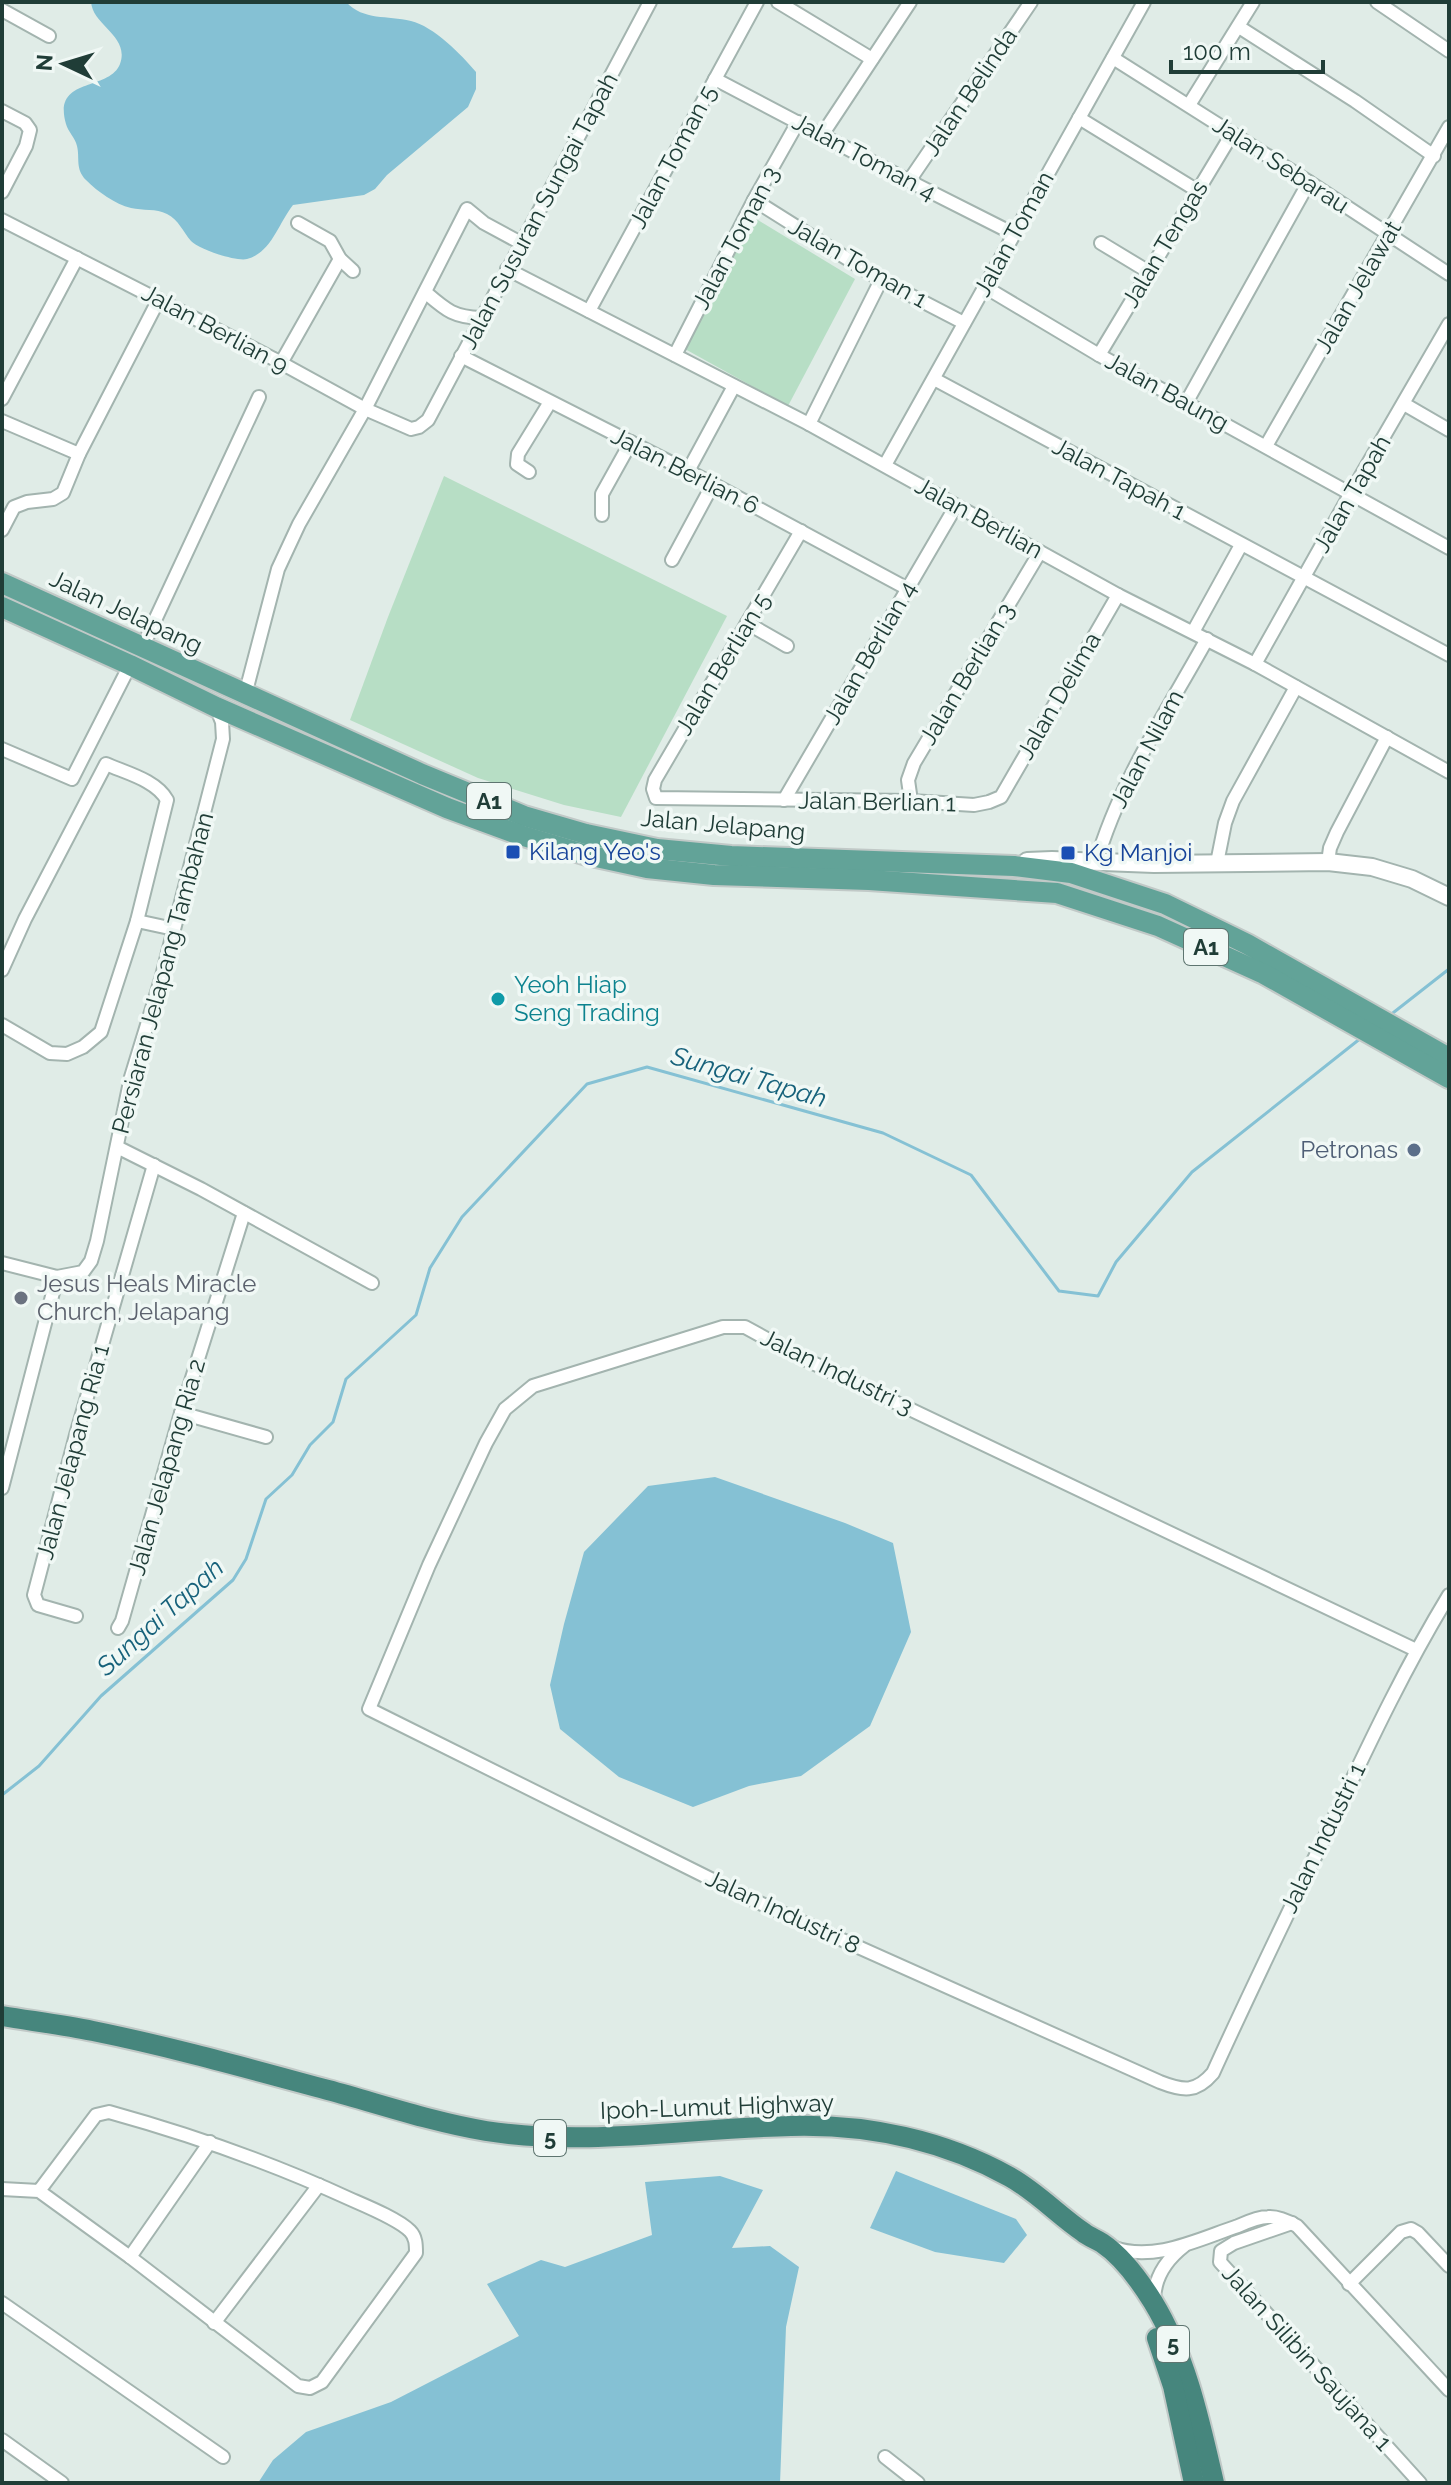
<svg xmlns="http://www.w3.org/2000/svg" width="1451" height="2485" font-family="Raleway,sans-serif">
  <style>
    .green { fill: #b7dec5 }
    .water { fill: #85c1d4 }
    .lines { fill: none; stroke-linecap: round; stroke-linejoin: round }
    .stream { stroke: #85c1d4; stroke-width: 3 }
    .minor-casing { stroke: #a3b4af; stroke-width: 16 }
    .tertiary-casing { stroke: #a3b4af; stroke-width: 20 }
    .primary-casing { stroke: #c1c9c7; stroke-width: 24 }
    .trunk-casing { stroke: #c1c9c7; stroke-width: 24 }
    .minor { stroke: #fff; stroke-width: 12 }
    .tertiary { stroke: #fff; stroke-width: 16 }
    .primary { stroke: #62a398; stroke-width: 20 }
    .trunk { stroke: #46867d; stroke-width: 20 }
    .transit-dot { fill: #1a4fb4; stroke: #f0f8f5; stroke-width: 3 }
    .culture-dot { fill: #0f9aa8; stroke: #f0f8f5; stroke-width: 3 }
    .service-dot { fill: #5c6f8a; stroke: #f0f8f5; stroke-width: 3 }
    .worship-dot { fill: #6b7280; stroke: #f0f8f5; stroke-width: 3 }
    .labels { text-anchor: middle; stroke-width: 7; stroke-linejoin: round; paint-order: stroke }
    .shield { fill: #f0f8f5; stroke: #5e7570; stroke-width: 2 }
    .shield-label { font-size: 22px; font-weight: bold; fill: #203d37 }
    .street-label { font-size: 24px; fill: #203d37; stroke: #f0f8f5 }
    .transit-label { font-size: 24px; fill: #164399; stroke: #f0f8f5; text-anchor: start }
    .culture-label { font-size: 24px; fill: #0d838f; stroke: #f0f8f5; text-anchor: start }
    .service-label { font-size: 24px; fill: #4e5e75; stroke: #f0f8f5; text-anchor: end }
    .worship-label { font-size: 24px; fill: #5b616d; stroke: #f0f8f5; text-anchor: start }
    .water-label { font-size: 26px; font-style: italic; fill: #17627b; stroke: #f0f8f5 }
  </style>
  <rect width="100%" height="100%" fill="#e0ece7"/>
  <g class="green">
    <polygon points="753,217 855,279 788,406 685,349"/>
    <polygon points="444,476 727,616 621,817 564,805 478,778 350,720 388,617"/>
  </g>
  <g class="water">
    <path d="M91 2H346C364 21 387 15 411 21 433 26 462 55 476 72V89L468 107 387 175 375 189 364 195 293 205C278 224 272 252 247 259 237 262 198 249 191 241 183 232 179 220 167 214 156 208 143 211 131 208 115 204 98 192 86 180 75 169 80 158 77 146 75 137 68 132 66 124 52 76 109 92 120 64 130 36 93 26 91 2Z"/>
    <polygon points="715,1477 845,1523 893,1543 911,1632 870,1726 801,1776 749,1786 693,1807 619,1777 560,1729 550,1685 564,1624 584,1552 648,1486"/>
    <polygon points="896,2171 1016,2219 1027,2235 1004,2263 935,2252 870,2228"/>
    <polygon points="720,2176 763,2190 732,2248 770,2246 799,2267 786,2327 780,2483 258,2483 273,2460 306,2432 391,2402 519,2336 487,2284 541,2260 565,2267 652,2235 645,2182"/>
  </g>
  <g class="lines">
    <g class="stream">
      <polyline points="1389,1016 1449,969"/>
      <polyline points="2,1795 39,1766 101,1696 233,1580 246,1559 266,1499 292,1475 310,1445 333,1422 346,1379 416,1315 430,1268 462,1217 587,1084 647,1067 883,1133 971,1175 1059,1291 1098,1296 1116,1262 1192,1172 1361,1038"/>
    </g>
    <g class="minor-casing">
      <g id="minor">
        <polyline points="778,2 872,59"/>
        <polyline points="1377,2 1449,51"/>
        <polyline points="2,10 49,36"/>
        <polyline points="1239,27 1355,101 1434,156"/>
        <polyline points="1113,58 1309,182 1449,274"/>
        <polyline points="715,79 909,181 1014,234"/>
        <polyline points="1189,105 1253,2"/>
        <polyline points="2,111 25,123 30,130 26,146 2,192"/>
        <polyline points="1079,118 1198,191"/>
        <polyline points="822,135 910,2"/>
        <polyline points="909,181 1031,2"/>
        <polyline points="754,200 881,280 964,323"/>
        <polyline points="2,220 272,358 365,409 411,429 419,427 428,420 650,2"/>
        <polyline points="298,223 330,241 340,259 353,271"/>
        <polyline points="1101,243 1149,272"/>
        <polyline points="507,269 809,424 1118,595 1255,664 1449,772"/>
        <polyline points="985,287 1099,355 1449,548"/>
        <path d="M425 292C446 310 453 317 481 318"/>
        <polyline points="589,311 757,2"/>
        <polyline points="675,355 754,200 798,122"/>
        <polyline points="1099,355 1232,134"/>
        <polyline points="461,356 713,484 908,589"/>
        <polyline points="281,363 340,259"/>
        <polyline points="934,379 1449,655"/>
        <polyline points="2,399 77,258"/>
        <polyline points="1186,403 1309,182"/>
        <polyline points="1404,404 1449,430"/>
        <polyline points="2,421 79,454"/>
        <polyline points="809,424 881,280"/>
        <polyline points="1266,446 1449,127"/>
        <polyline points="885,465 1144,2"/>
        <polyline points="688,471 734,386"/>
        <polyline points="529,472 517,464 518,454 550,402"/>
        <polyline points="602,515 602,494 631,442"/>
        <polyline points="2,530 14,507 27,502 53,499 63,493 79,454 159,299"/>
        <polyline points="801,531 655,780 653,789 656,798 911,801 974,805 989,802 1001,797 1118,595"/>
        <polyline points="672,560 713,484"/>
        <polyline points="747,623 787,646"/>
        <polyline points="1193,632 1241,545"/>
        <polyline points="142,648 259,397"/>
        <polyline points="1255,664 1351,493 1449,324"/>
        <polyline points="245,695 278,569 299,524 365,409 467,209 484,223 521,243"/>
        <polyline points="2,749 72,779 130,665"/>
        <polyline points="784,800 956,506"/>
        <polyline points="911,801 908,780 914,763 1040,552"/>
        <polyline points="1328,862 1330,848 1337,832 1387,737"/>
        <path d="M1096 863C1119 783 1167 711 1207 639"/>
        <polyline points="1217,863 1225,823 1233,801 1296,687"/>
        <polyline points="137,921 174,929"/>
        <path d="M2 970 25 919 106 764C126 773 156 780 167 800L137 921 101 1032 83 1047 67 1054 50 1053 2 1025"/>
        <polyline points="117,1147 201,1189 372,1283"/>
        <polyline points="2,1263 57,1277 83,1272 91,1261 97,1241 131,1077 162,976 223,739 222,722 216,707"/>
        <polyline points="181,1413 266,1437"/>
        <polyline points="2,1488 57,1277"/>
        <polyline points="76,1616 38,1605 34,1595 76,1435 154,1165"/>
        <polyline points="118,1628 122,1621 181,1413 244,1213"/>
        <path d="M1416 1650 794 1354 745 1327H723L533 1386 505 1409 486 1443 429 1565 369 1709 753 1900 1160 2082C1183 2091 1196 2093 1213 2073 1251 1989 1291 1907 1331 1824 1368 1746 1404 1669 1449 1595"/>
        <path d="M2 2189 39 2191 130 2257 298 2386 310 2388 322 2382 416 2253C416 2245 416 2237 410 2231 398 2219 366 2206 350 2199 272 2163 192 2135 109 2112L96 2115 39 2191"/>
        <polyline points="1292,2223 1234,2243 1221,2251 1220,2262 1420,2483"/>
        <path d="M1112 2247C1153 2263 1199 2239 1238 2226 1247 2222 1258 2217 1268 2217 1278 2216 1288 2221 1297 2226L1449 2390"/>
        <polyline points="130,2257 210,2142"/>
        <polyline points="1349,2284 1401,2232 1411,2229 1418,2233 1449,2266"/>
        <path d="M1154 2301C1154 2277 1166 2260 1184 2246"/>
        <polyline points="2,2303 223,2457"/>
        <polyline points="214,2323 319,2185"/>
        <polyline points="2,2440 62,2483"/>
        <polyline points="885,2457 918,2483"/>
      </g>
    </g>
    <g class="tertiary-casing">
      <polyline id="tertiary" points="1027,861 1052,860 1154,864 1328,862 1372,867 1412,879 1449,897"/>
    </g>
    <g class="primary-casing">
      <g id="primary">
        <polyline points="2,583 422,774 524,816 586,834 657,849 731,856 1014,866 1071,873 1165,904 1247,944 1449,1058"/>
        <polyline points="2,607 130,665 216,707 447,808 520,835 587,855 647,868 714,875 869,880 1057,893 1158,926 1264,974 1449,1078"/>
      </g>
    </g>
    <g class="trunk-casing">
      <g id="trunk">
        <path d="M2 2016C32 2021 63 2025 93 2031 172 2047 250 2069 328 2090 380 2104 432 2122 486 2131 588 2147 689 2128 791 2126 867 2124 943 2140 1010 2177 1037 2192 1058 2215 1083 2232 1089 2237 1096 2239 1102 2243 1123 2257 1140 2281 1153 2302 1186 2356 1200 2422 1214 2483"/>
        <polyline points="1157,2338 1173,2386 1194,2483"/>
      </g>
    </g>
    <use href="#minor" class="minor"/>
    <use href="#tertiary" class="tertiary"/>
    <use href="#primary" class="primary"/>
    <use href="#trunk" class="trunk"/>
  </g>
  <g class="transit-dot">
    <rect x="505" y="844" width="16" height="16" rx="4"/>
    <rect x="1060" y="845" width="16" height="16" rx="4"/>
  </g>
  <circle class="culture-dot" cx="498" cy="999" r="8"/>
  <circle class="service-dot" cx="1414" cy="1150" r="8"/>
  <circle class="worship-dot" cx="21" cy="1298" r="8"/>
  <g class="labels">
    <g class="shield">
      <rect x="467" y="783" width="44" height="36" rx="6"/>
      <rect x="1184" y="929" width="44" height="36" rx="6"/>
      <rect x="534" y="2120" width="32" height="36" rx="6"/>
      <rect x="1157" y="2326" width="32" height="36" rx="6"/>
    </g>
    <g class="shield-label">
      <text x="489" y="809">A1</text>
      <text x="1206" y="955">A1</text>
      <text x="550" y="2146">5</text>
      <text x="1173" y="2352">5</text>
    </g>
    <g class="street-label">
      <text transform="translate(970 92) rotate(-56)" y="8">Jalan Belinda</text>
      <text transform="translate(673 157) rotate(-62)" y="8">Jalan Toman 5</text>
      <text transform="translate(864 157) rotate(28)" y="8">Jalan Toman 4</text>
      <text transform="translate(1281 165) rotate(33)" y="8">Jalan Sebarau</text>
      <text transform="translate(539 211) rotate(-62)" y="8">Jalan Susuran Sungai Tapah</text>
      <text transform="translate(1014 234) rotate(-61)" y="8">Jalan Toman</text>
      <text transform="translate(736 238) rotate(-62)" y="8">Jalan Toman 3</text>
      <text transform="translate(1165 244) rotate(-59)" y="8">Jalan Tengas</text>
      <text transform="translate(858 263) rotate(30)" y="8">Jalan Toman 1</text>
      <text transform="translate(1358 287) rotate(-60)" y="8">Jalan Jelawat</text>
      <text transform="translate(215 329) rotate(28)" y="8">Jalan Berlian 9</text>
      <text transform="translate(1167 392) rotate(29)" y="8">Jalan Baung</text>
      <text transform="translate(685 471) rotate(27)" y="8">Jalan Berlian 6</text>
      <text transform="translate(1119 479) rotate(28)" y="8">Jalan Tapah 1</text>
      <text transform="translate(1352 494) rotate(-60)" y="8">Jalan Tapah</text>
      <text transform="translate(979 518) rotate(29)" y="8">Jalan Berlian</text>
      <text transform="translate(126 612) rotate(25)" y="8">Jalan Jelapang</text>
      <text transform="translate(870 653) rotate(-60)" y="8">Jalan Berlian 4</text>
      <text transform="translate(723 664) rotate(-59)" y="8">Jalan Berlian 5</text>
      <text transform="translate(967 674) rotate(-59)" y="8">Jalan Berlian 3</text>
      <text transform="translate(1059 696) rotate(-60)" y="8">Jalan Delima</text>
      <text transform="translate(1147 749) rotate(-62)" y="8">Jalan Nilam</text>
      <text transform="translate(877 802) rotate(1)" y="8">Jalan Berlian 1</text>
      <text transform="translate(723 825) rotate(5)" y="8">Jalan Jelapang</text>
      <text transform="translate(163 973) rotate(-75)" y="8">Persiaran Jelapang Tambahan</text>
      <text transform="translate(837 1372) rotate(26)" y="8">Jalan Industri 3</text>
      <text transform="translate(73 1452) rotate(-75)" y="8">Jalan Jelapang Ria 1</text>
      <text transform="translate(167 1467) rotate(-74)" y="8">Jalan Jelapang Ria 2</text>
      <text transform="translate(1323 1838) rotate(-64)" y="8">Jalan Industri 1</text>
      <text transform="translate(783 1912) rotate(25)" y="8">Jalan Industri 8</text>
      <text transform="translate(717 2107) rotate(-2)" y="8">Ipoh-Lumut Highway</text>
      <text transform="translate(1307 2358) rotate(48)" y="8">Jalan Silibin Saujana 1</text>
    </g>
    <g class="transit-label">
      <text x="529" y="860">Kilang Yeo's</text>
      <text x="1084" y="861">Kg Manjoi</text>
    </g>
    <g class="culture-label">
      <text x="514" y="993">Yeoh Hiap<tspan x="514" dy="28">Seng Trading</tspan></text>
    </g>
    <g class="service-label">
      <text x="1398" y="1158">Petronas</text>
    </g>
    <g class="worship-label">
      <text x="37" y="1292">Jesus Heals Miracle<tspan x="37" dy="28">Church, Jelapang</tspan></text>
    </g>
    <g class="water-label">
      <text transform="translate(749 1077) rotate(16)" y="9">Sungai Tapah</text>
      <text transform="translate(160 1617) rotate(-42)" y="9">Sungai Tapah</text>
    </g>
  </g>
  <rect width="1451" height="2485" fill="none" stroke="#203d37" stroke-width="8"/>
  <g transform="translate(64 64) rotate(274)" stroke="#f0f8f5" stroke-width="6" paint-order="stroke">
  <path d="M0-6L14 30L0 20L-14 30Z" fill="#203d37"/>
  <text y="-12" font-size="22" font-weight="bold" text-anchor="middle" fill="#203d37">N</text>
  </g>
  <path d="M1171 60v12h152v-12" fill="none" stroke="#203d37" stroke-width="4"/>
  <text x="1183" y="60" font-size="24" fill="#203d37" stroke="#f0f8f5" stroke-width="6" paint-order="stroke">100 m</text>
</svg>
